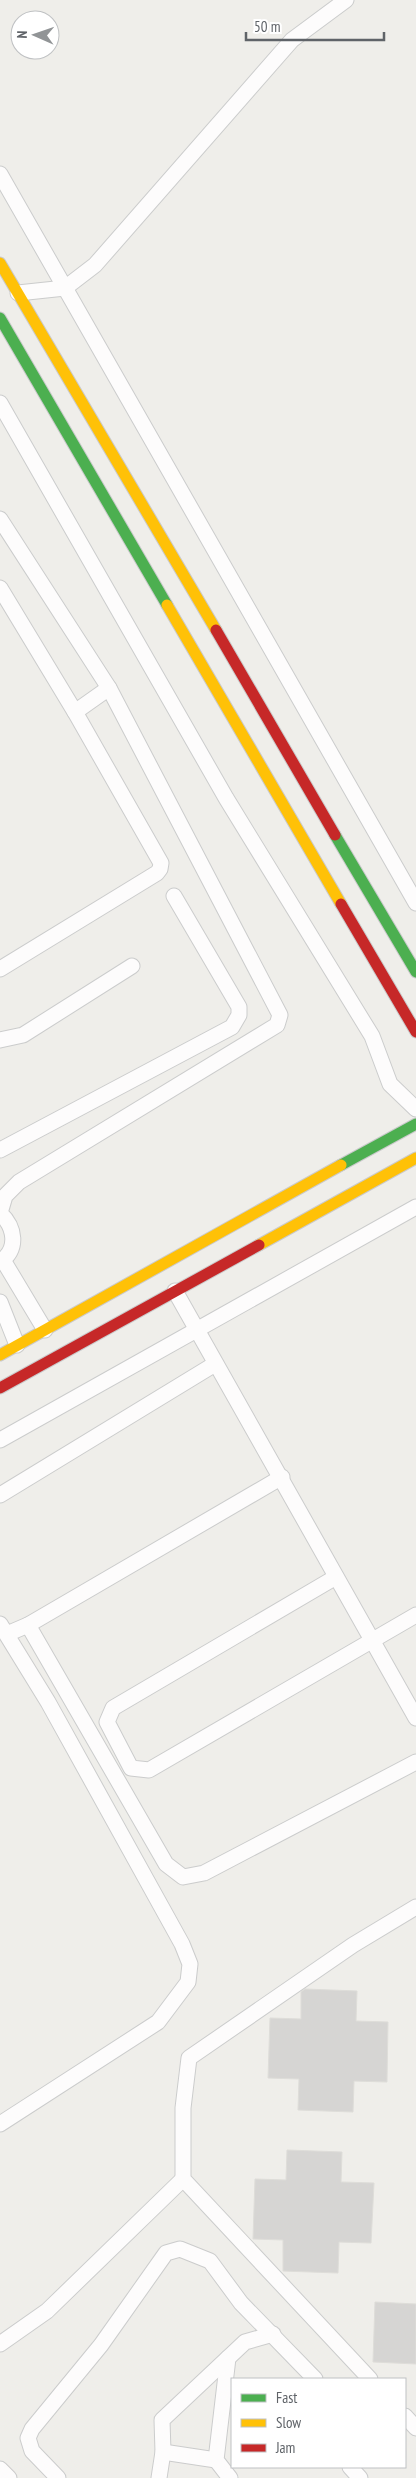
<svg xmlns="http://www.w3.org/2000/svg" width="416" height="2478" font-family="'PT Sans Narrow',sans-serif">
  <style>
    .building { fill: #d6d5d3; stroke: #deddd9 }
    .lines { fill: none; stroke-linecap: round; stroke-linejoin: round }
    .street-casing { stroke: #cbcccc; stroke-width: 17 }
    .fast-casing { stroke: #cacacb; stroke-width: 13 }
    .slow-casing { stroke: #cacacb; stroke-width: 13 }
    .jam-casing { stroke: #cacacb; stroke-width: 13 }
    .street { stroke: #fdfcfc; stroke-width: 15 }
    .fast { stroke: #4caf50; stroke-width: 11 }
    .slow { stroke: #ffc107; stroke-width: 11 }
    .jam { stroke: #c62828; stroke-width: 11 }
  </style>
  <rect width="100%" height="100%" fill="#efeeea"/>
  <g class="building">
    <polygon points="305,1989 357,1991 356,2021 388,2022 387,2082 354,2081 353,2112 298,2110 299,2079 268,2078 270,2018 301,2019 301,1992"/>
    <polygon points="287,2150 342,2152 341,2182 374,2183 371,2243 339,2242 338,2273 283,2271 283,2240 253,2239 255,2179 286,2180"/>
    <polygon points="375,2302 416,2304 416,2364 373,2362"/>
  </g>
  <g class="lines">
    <g class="street-casing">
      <g id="street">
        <polyline points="0,174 416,903"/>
        <polyline points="18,293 65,288 95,265 292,40 346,0"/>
        <polyline points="0,403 226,798 372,1036 390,1084 416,1109"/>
        <path d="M0 519 109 688 280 1015 277 1025 19 1182 5 1196 0 1213C15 1227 19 1249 0 1262"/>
        <polyline points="0,588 75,712 161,863 160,869 157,873 0,969"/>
        <polyline points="75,712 109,688"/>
        <polyline points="0,1040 23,1035 132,966"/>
        <polyline points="0,1150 232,1027 239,1015 239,1007 174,896"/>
        <polyline points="3,1260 45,1330"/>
        <polyline points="175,1291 416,1718"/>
        <polyline points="0,1302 17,1345"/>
        <polyline points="0,1440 416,1207"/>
        <polyline points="0,1495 215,1364"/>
        <polyline points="336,1577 113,1708 107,1722 131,1768 149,1770 416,1615"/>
        <polyline points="0,1624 48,1702 182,1944 190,1964 188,1982 158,2022 0,2124"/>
        <polyline points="28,1625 166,1864 183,1877 204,1873 416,1762"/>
        <polyline points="7,1634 28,1625 282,1477"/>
        <polyline points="0,2344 47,2311 183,2179"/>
        <polyline points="228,2358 216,2460 230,2478"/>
        <polyline points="370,2379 183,2179 183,2108 189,2058 353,1945 416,1907"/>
        <polyline points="405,2416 416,2428"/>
        <polyline points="163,2452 216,2460"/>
        <polyline points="350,2467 360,2478"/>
        <polyline points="0,2469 9,2478"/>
        <polyline points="58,2478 32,2451 28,2438 32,2429 101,2345 166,2253 180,2249 210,2261 241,2303 315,2379"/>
        <polyline points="159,2478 163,2452 162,2420 245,2342 273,2334"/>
      </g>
    </g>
    <g class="fast-casing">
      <g id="fast">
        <polyline points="0,318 167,605"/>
        <polyline points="335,835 416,972"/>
        <polyline points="341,1165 416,1124"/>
      </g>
    </g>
    <g class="slow-casing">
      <g id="slow">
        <polyline points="0,263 216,630"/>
        <polyline points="167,605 341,904"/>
        <polyline points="259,1245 416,1158"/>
        <polyline points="0,1355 341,1165"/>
      </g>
    </g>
    <g class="jam-casing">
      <g id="jam">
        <polyline points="216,630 335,835"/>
        <polyline points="341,904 416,1032"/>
        <polyline points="0,1388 259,1245"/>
      </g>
    </g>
    <use href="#street" class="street"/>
    <use href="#fast" class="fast"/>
    <use href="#slow" class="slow"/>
    <use href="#jam" class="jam"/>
  </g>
  <rect x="231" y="2378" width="175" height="90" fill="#ffffff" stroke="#bfc1c3"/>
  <rect x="241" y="2394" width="25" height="8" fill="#4caf50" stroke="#bfc1c3"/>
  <text x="276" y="2403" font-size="15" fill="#5f6368">Fast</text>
  <rect x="241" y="2419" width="25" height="8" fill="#ffc107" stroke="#bfc1c3"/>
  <text x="276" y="2428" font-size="15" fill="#5f6368">Slow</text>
  <rect x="241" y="2444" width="25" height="8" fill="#c62828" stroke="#bfc1c3"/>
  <text x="276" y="2453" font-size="15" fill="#5f6368">Jam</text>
  <g transform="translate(35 35) rotate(272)"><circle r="24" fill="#ffffff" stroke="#bfc1c3"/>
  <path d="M0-4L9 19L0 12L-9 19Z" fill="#919496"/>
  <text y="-8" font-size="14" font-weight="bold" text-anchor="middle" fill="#5f6368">N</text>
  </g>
  <path d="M246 32v8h138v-8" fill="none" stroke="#5f6368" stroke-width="2.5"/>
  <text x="254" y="32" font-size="15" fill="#5f6368" stroke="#ffffff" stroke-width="4" paint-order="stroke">50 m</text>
</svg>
